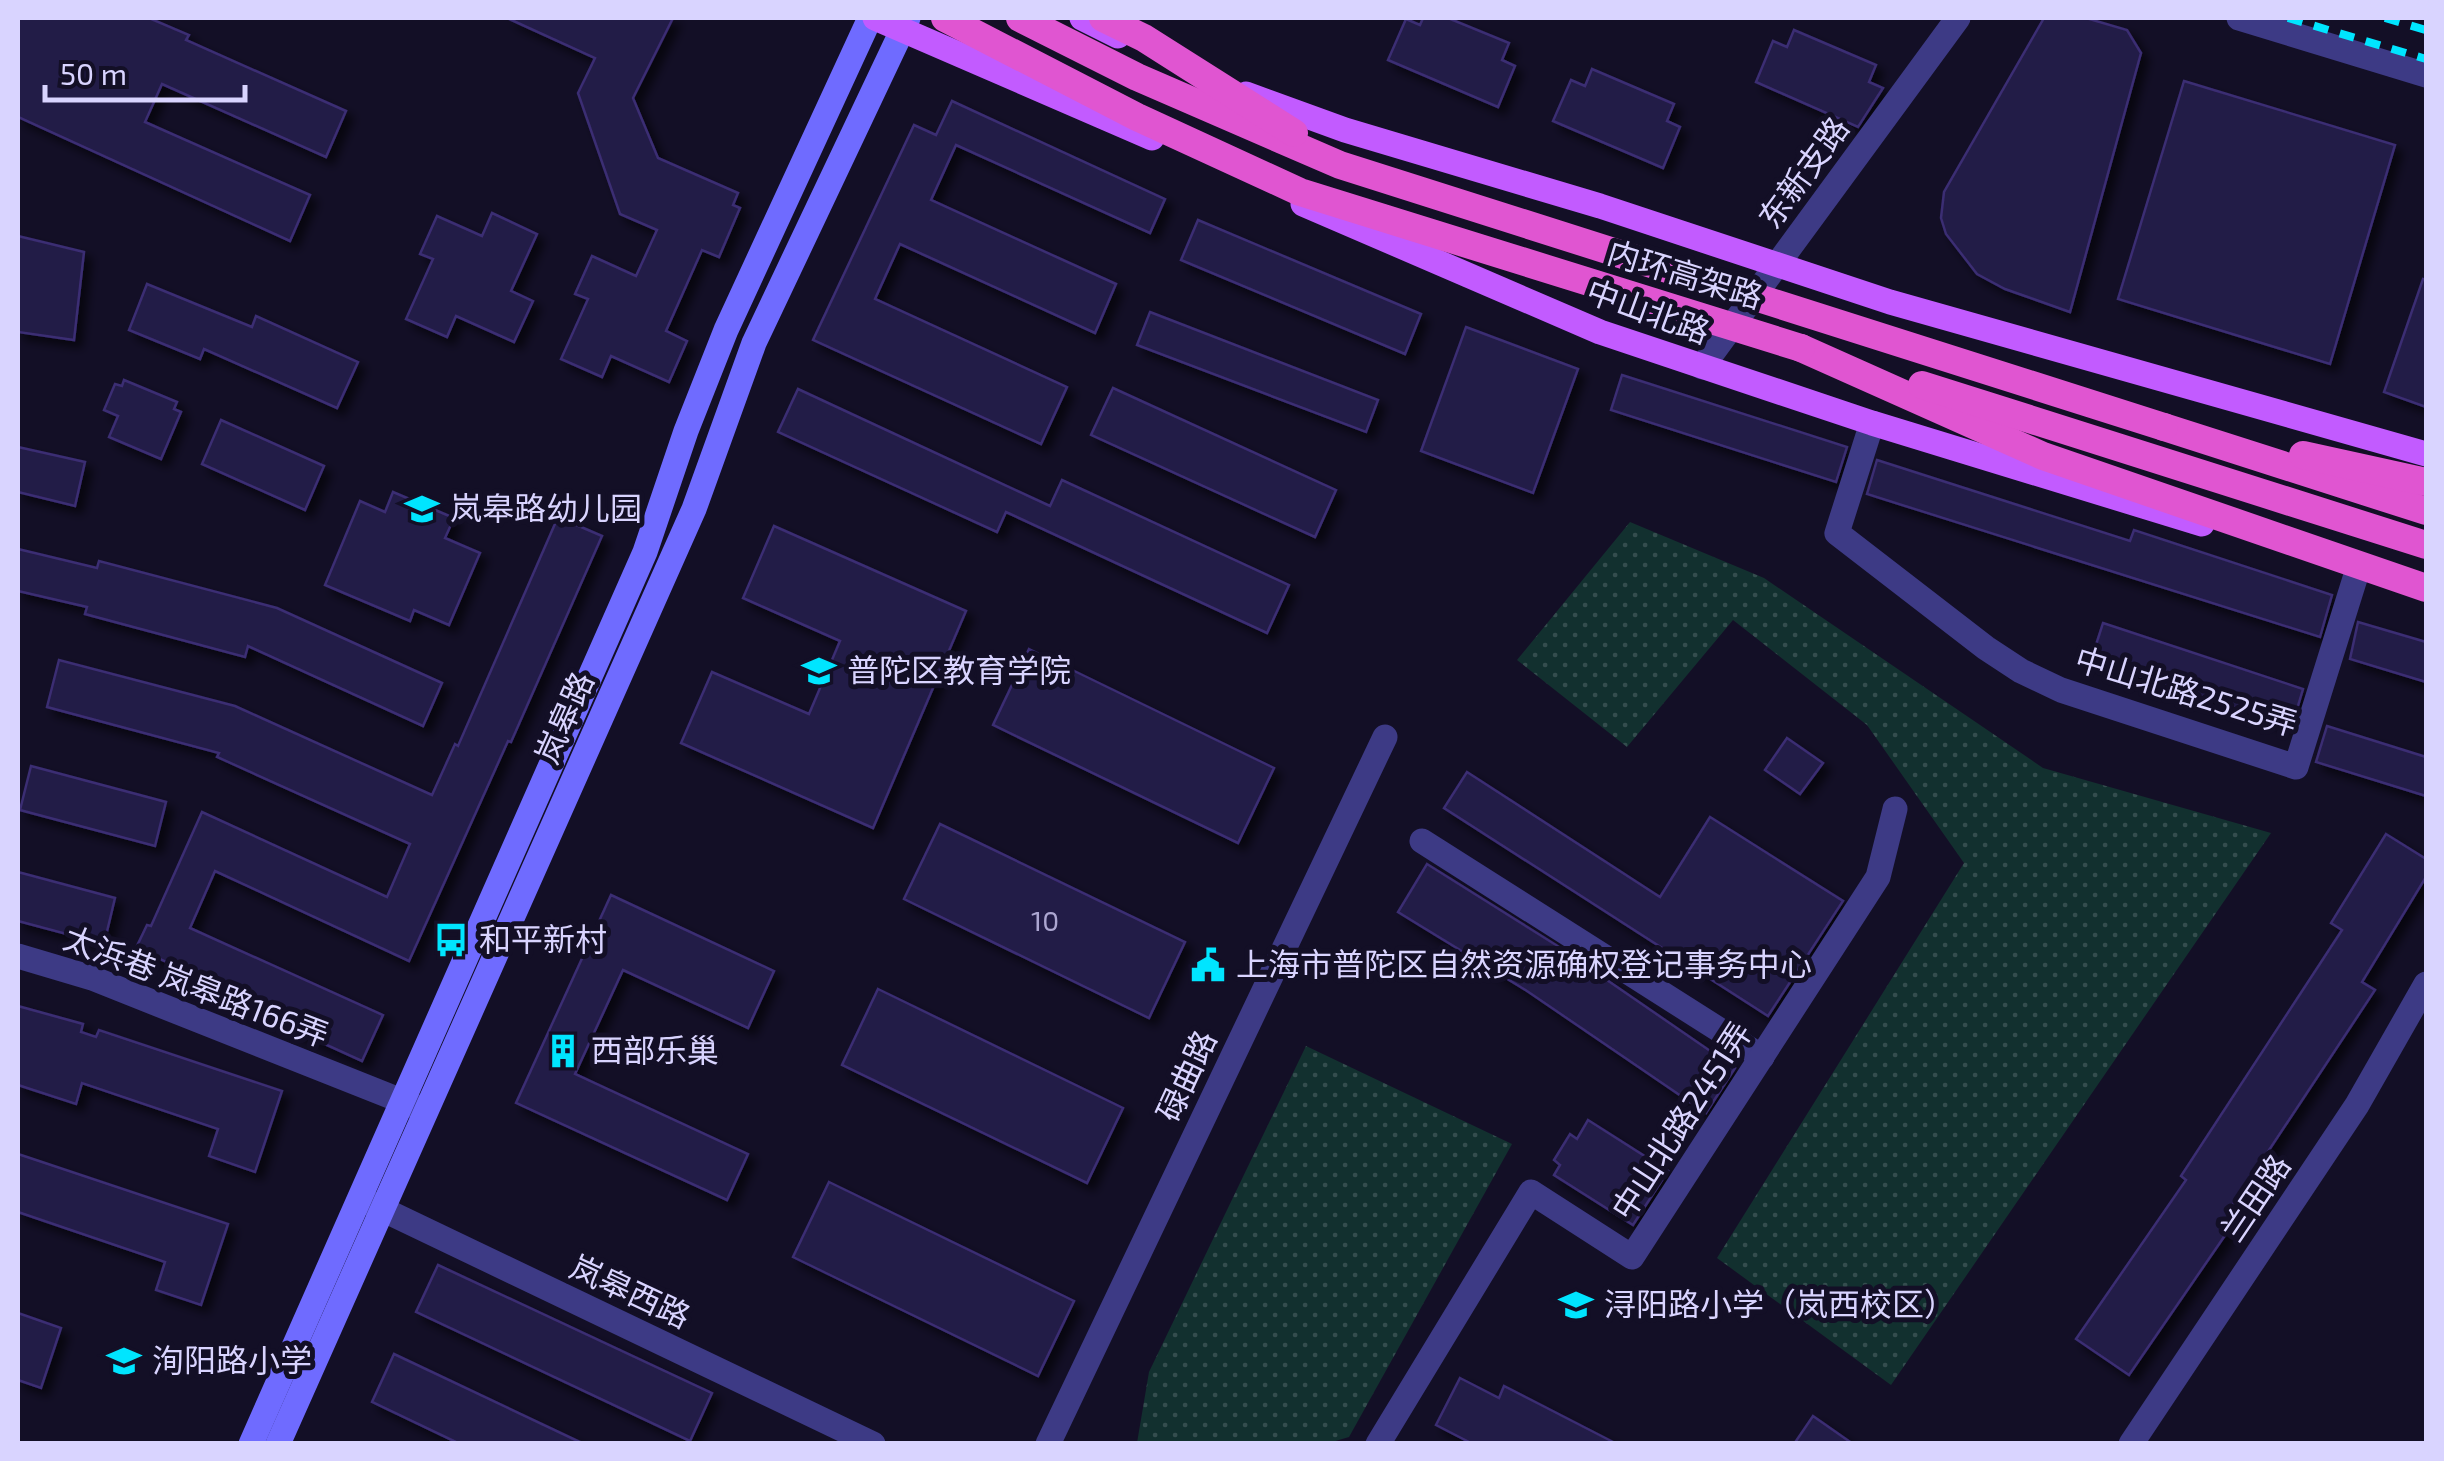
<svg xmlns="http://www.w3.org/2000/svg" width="2444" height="1461" font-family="'Exo 2','Noto Sans SC',sans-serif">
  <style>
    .green { fill: url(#green-dots) }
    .building { fill: #241b47; stroke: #3b2d73; stroke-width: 2.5; filter: url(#shadow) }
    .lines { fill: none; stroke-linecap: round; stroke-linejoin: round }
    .minor { stroke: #3d3a85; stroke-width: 25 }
    .tertiary { stroke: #3d3a85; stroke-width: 25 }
    .secondary { stroke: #6f6bff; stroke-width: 25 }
    .primary { stroke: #c25bff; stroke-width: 25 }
    .trunk { stroke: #e055d1; stroke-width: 28 }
    .rail { stroke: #00e5ff; stroke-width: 8; stroke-dasharray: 15 12; stroke-linecap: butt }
    .trunk-bridge { stroke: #e055d1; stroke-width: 28 }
    .labels { text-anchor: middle; stroke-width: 10; stroke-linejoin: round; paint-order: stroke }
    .number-label { font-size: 28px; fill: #aca6d1 }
    .street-label { font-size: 32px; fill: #d9d4ff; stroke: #130f26 }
    .poi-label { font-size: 32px; fill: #d9d4ff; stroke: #130f26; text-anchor: start }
  </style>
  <defs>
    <pattern id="green-dots" width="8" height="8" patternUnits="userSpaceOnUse" patternTransform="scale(2.5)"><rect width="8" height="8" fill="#12302f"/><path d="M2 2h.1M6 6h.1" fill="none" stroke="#344d4e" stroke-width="1.8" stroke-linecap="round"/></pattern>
    <filter id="shadow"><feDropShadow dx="7" dy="7" stdDeviation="5" flood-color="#0009"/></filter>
  </defs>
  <rect width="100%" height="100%" fill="#130f26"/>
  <g class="green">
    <polygon points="1630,522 1764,578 2043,768 2271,833 1891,1385 1717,1258 1964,863 1867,725 1733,620 1627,747 1517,660"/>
    <polygon points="1306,1046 1512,1144 1349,1437 1325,1444 1137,1443 1149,1372"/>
  </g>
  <g class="building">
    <polygon points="18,18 149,18 189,35 186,40 346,111 326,157 162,84 145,122 310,195 290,241 18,117"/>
    <polygon points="507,18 673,18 633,98 658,158 738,193 733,205 740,208 719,257 702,250 666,331 687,341 669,382 611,356 602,377 561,359 588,299 575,294 592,256 636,276 657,230 620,214 578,93 595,58"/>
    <polygon points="1423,18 1448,18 1509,43 1502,60 1515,66 1498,107 1388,60 1406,19 1420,25"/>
    <polygon points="2044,18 2086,18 2127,30 2141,53 2070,312 2005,289 1977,274 1946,234 1941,218 1944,192"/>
    <polygon points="1794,30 1876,65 1869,82 1883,88 1858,127 1756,82 1773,41 1787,47"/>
    <polygon points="1592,69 1674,104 1667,121 1680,127 1663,168 1553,121 1571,80 1585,86"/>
    <polygon points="2184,81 2395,145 2330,364 2118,299"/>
    <polygon points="952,101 1165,199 1150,233 956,145 931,200 1116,284 1095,333 900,244 875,299 1067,387 1041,444 813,340 914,125 936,135"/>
    <polygon points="492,213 537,234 511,291 533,301 514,342 456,316 447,337 406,319 433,259 420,254 437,216 482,236"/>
    <polygon points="1198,220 1421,314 1405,354 1181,260"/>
    <polygon points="18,236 84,252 74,340 18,332"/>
    <polygon points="2423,279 2426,280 2426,407 2384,392"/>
    <polygon points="147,284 252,327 256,316 358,362 337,408 204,349 200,359 129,330"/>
    <polygon points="1150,312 1378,400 1366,432 1137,345"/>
    <polygon points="1466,327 1578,369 1533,493 1421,451"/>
    <polygon points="1622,375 1847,447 1836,482 1611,410"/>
    <polygon points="124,380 177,402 174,409 181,412 161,459 109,437 118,416 104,410 115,384 122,386"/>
    <polygon points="1113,388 1336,490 1315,537 1091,435"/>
    <polygon points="798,389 1050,506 1062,480 1289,585 1267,633 1006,512 997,532 778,432"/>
    <polygon points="221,420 324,466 305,510 202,464"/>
    <polygon points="18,447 85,462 75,506 18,492"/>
    <polygon points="1877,460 2130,541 2134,530 2332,595 2320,637 1867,494"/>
    <polygon points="393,492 454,518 445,538 480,553 449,625 414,610 410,621 325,585 360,501 385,512"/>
    <polygon points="558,517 602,536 511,742 508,741 409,961 215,871 190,928 383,1015 362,1061 180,978 184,970 136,948 147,925 151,926 202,812 387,897 410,844 217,757 219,753 47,707 59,660 235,706 432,795 455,744 458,746"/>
    <polygon points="774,526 966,611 873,828 681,743 712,672 809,714 840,641 743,598"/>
    <polygon points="18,549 97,568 99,561 277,608 442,683 423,726 248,646 245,657 85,614 87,607 18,591"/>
    <polygon points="2358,622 2426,642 2426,682 2350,659"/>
    <polygon points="2103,623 2303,689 2292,726 2091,660"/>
    <polygon points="1029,649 1274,768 1238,843 993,725"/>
    <polygon points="2327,726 2426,757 2426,796 2316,762"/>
    <polygon points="1787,738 1823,763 1800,794 1765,770"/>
    <polygon points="31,766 166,802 155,846 20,810"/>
    <polygon points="1467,772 1660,897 1710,817 1843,901 1768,1016 1444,808"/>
    <polygon points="940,824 1185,942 1149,1018 904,899"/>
    <polygon points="2386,834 2426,859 2426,877 2362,982 2375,990 2230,1209 2239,1215 2129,1375 2076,1339 2186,1180 2181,1176 2342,930 2331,923"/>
    <polygon points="1427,864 1556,945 1735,1068 1706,1113 1527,991 1398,912"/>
    <polygon points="18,872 115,898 104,944 18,921"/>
    <polygon points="611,895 774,971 748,1028 623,970 575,1074 748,1154 727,1200 516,1103"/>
    <polygon points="878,989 1123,1108 1087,1183 842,1065"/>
    <polygon points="18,1006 83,1024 81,1032 96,1037 99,1030 282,1091 255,1172 209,1156 218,1129 82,1083 76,1104 18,1085"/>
    <polygon points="1588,1120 1668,1171 1633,1225 1554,1175 1560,1165 1554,1160 1570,1134 1577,1139"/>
    <polygon points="18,1154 228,1224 201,1305 156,1290 165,1262 18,1212"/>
    <polygon points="829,1182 1074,1301 1038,1376 793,1257"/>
    <polygon points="438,1265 712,1393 690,1441 416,1312"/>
    <polygon points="18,1313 61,1328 41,1388 18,1380"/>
    <polygon points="394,1354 584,1444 460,1444 372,1402"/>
    <polygon points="1460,1378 1499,1398 1504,1386 1617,1444 1473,1444 1436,1425"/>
    <polygon points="1813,1416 1853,1444 1794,1444"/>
  </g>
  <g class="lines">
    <g class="minor">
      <polyline points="2239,18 2426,75"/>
      <polyline points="1702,367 1958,18"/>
      <polyline points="1872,423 1837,533 1986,648 2021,671 2061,690 2296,767 2357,572"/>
      <polyline points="1422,841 1762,1057"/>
      <polyline points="18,956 92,978 422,1109"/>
      <polyline points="1378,1444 1531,1192 1632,1257 1878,877 1895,809"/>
    </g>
    <g class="tertiary">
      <polyline points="363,1200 873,1444"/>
      <polyline points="1048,1444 1385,737"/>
      <polyline points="2131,1444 2357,1105 2426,984"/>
    </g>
    <g class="secondary">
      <polyline points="251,1444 645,552 686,431 726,330 870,18"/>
      <polyline points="278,1444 694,509 754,343 908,18"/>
    </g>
    <g class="primary">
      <polyline points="875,18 1152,138"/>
      <polyline points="1082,18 1118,36"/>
      <polyline points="1246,94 1345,130 1600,206 1890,302 2426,454"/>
      <polyline points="1303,204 1600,332 1872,423 2202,524"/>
    </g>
    <g class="trunk">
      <polyline points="1801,348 2043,456 2426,588"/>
      <polyline points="1922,385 2426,545"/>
      <polyline points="2164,427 2426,511"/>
      <polyline points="2303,455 2426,482"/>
    </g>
    <g class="rail">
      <polyline points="2288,18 2426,59"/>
      <polyline points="2385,18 2426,30"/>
    </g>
    <g class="trunk-bridge">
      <polyline points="945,18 1137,117 1300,192 1801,348"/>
      <polyline points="1020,18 1137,77 1340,165 2164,427"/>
      <polyline points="1103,18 1144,38 1294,133"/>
    </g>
  </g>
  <defs>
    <g id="school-bare" transform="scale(2.7)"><path d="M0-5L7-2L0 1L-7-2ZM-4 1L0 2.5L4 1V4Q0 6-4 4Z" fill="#00e5ff" stroke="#130f26" stroke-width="2.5" paint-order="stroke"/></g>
    <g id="bus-bare" transform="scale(2.7)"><path d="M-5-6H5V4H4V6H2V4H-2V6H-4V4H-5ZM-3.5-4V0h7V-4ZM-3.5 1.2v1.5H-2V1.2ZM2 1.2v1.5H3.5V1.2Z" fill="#00e5ff" stroke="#130f26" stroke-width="2.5" paint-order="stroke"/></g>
    <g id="civic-bare" transform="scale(2.7)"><path d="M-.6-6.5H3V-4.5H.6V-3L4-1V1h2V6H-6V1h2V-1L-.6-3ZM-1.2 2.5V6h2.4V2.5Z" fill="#00e5ff" stroke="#130f26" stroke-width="2.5" paint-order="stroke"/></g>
    <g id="building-bare" transform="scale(2.7)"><path d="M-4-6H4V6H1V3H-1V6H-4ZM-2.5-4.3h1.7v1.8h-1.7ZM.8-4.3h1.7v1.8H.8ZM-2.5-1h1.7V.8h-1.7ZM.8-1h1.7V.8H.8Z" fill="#00e5ff" stroke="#130f26" stroke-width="2.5" paint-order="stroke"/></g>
  </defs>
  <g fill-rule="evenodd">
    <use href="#school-bare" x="422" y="509"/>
    <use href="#school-bare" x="819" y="671"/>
    <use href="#bus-bare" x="451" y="940"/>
    <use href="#civic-bare" x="1208" y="965"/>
    <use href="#building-bare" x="563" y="1051"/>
    <use href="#school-bare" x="1576" y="1305"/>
    <use href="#school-bare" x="124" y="1361"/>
  </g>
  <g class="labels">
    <g class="number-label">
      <text x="1045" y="931">10</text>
    </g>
    <g class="street-label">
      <text transform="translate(1804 173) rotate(-54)" y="11">东新支路</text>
      <text transform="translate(1685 275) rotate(17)" y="11">内环高架路</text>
      <text transform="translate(1648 312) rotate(20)" y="11">中山北路</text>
      <text transform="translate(2186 692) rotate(17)" y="11">中山北路2525弄</text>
      <text transform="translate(565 718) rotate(-66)" y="11">岚皋路</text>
      <text transform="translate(196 987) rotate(21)" y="11">太浜巷 岚皋路166弄</text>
      <text transform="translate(1187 1076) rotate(-65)" y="11">碌曲路</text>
      <text transform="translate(1682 1121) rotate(-57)" y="11">中山北路2451弄</text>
      <text transform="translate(2256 1198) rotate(-56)" y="11">兰田路</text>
      <text transform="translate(630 1292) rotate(25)" y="11">岚皋西路</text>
    </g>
    <g class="poi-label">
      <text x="450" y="520">岚皋路幼儿园</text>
      <text x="847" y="682">普陀区教育学院</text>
      <text x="479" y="951">和平新村</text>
      <text x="1236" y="976">上海市普陀区自然资源确权登记事务中心</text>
      <text x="591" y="1062">西部乐巢</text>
      <text x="1604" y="1316">浔阳路小学（岚西校区）</text>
      <text x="152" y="1372">洵阳路小学</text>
    </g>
  </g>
  <rect width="2444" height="1461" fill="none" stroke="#d9d4ff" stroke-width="40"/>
  <path d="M45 85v15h200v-15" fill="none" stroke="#d9d4ff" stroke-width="5"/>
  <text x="60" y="85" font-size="30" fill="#d9d4ff" stroke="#130f26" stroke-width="8" paint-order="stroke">50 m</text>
</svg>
